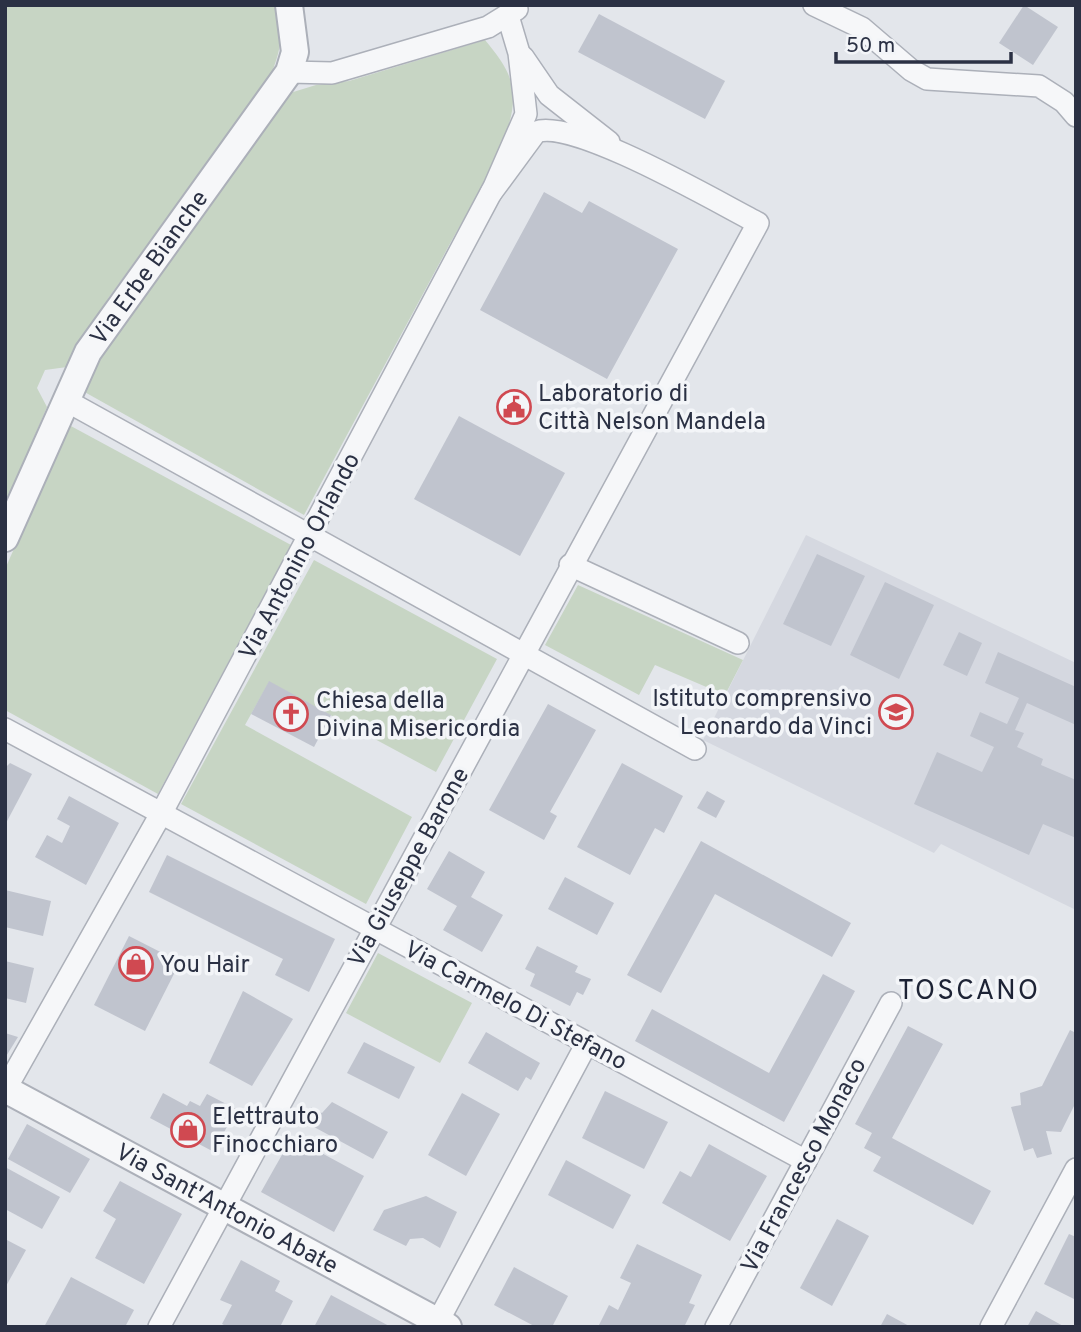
<svg xmlns="http://www.w3.org/2000/svg" width="1081" height="1332" font-family="Overpass,sans-serif">
  <style>
    .built { fill: #d5d8e0 }
    .green { fill: #c7d5c4 }
    .building { fill: #c0c4ce }
    .lines { fill: none; stroke-linecap: round; stroke-linejoin: round }
    .minor-casing { stroke: #acb0b9; stroke-width: 24 }
    .tertiary-casing { stroke: #acb0b9; stroke-width: 30 }
    .minor { stroke: #f6f7f9; stroke-width: 21 }
    .tertiary { stroke: #f6f7f9; stroke-width: 26 }
    .labels { text-anchor: middle; stroke-width: 7; stroke-linejoin: round; paint-order: stroke }
    .street-label { font-size: 24px; fill: #2b3144; stroke: #f3f5f8 }
    .poi-label { font-size: 24px; fill: #2b3144; stroke: #f3f5f8; text-anchor: start }
    .quarter-label { font-size: 28px; letter-spacing: 2px; fill: #1d2335; stroke: #f3f5f8 }
  </style>
  <rect width="100%" height="100%" fill="#e3e6eb"/>
  <polygon class="built" points="806,535 1076,663 1076,910 941,844 934,853 703,740"/>
  <g class="green">
    <path d="M5 5H278C285 32 280 54 269 79L109 297 67 367 45 370 37 388 47 407 5 505Z"/>
    <path d="M485 40C504 63 517 80 512 111 504 157 468 210 446 251 399 339 351 427 304 515L81 390 110 337 290 93 316 85 349 81Z"/>
    <polygon points="69,425 291,545 158,794 5,710 5,569"/>
    <polygon points="314,560 497,659 436,772 269,682 245,725 412,817 366,904 181,804"/>
    <polygon points="578,585 743,660 725,695 655,665 639,695 545,645"/>
    <polygon points="378,953 472,1003 440,1063 346,1013"/>
  </g>
  <g class="building">
    <polygon points="1024,5 1058,27 1033,65 999,43"/>
    <polygon points="599,14 725,81 705,119 578,52"/>
    <polygon points="544,192 582,213 589,201 678,249 607,379 480,310"/>
    <polygon points="459,416 565,473 520,556 414,499"/>
    <polygon points="817,554 865,576 831,646 783,624"/>
    <polygon points="885,582 934,605 899,679 850,655"/>
    <polygon points="959,632 982,643 967,676 943,665"/>
    <polygon points="998,652 1076,687 1076,725 1027,703 1015,730 1024,733 1017,747 1043,759 1041,765 1076,780 1076,838 1043,824 1029,855 914,804 937,752 982,772 994,747 970,736 980,712 1007,724 1019,698 985,683"/>
    <polygon points="269,681 331,715 314,747 251,714"/>
    <polygon points="548,704 596,730 550,812 557,816 544,840 489,810"/>
    <polygon points="10,763 32,774 5,825 5,768"/>
    <polygon points="622,763 683,796 664,833 655,828 630,875 577,847"/>
    <polygon points="707,791 725,801 716,818 697,808"/>
    <polygon points="69,796 119,823 86,885 35,857 47,835 62,843 70,826 57,819"/>
    <polygon points="701,841 851,923 832,957 715,894 661,993 627,975"/>
    <polygon points="449,851 485,872 471,897 503,915 482,952 443,930 457,906 427,889"/>
    <polygon points="167,855 335,939 309,992 275,975 283,959 149,892"/>
    <polygon points="565,877 614,903 597,935 548,909"/>
    <polygon points="5,890 51,901 43,936 5,927"/>
    <polygon points="129,936 180,962 145,1031 94,1005"/>
    <polygon points="537,946 578,966 575,972 591,979 583,995 577,992 570,1006 530,986 535,974 525,969"/>
    <polygon points="5,961 34,968 26,1003 5,998"/>
    <polygon points="823,974 855,991 784,1122 635,1041 652,1009 769,1073"/>
    <polygon points="243,991 293,1019 252,1086 209,1063"/>
    <polygon points="908,1026 943,1044 892,1138 991,1191 973,1225 873,1171 881,1157 864,1148 872,1133 855,1124"/>
    <polygon points="1070,1030 1076,1033 1076,1102 1061,1132 1046,1131 1052,1154 1037,1158 1033,1148 1024,1151 1011,1107 1021,1105 1020,1093 1042,1086"/>
    <polygon points="486,1032 540,1063 531,1080 526,1077 518,1091 468,1063"/>
    <polygon points="5,1033 18,1037 5,1058"/>
    <polygon points="364,1042 415,1067 399,1099 347,1073"/>
    <polygon points="605,1091 668,1122 644,1169 582,1138"/>
    <polygon points="163,1093 187,1106 190,1101 200,1106 207,1094 236,1109 214,1152 150,1118"/>
    <polygon points="462,1093 500,1114 466,1176 428,1155"/>
    <polygon points="332,1102 388,1132 373,1159 303,1121 311,1107 322,1113"/>
    <polygon points="27,1124 90,1159 70,1193 8,1159"/>
    <polygon points="292,1137 364,1176 334,1232 261,1192"/>
    <polygon points="709,1144 767,1176 730,1241 662,1203 680,1171 691,1177"/>
    <polygon points="566,1160 631,1195 613,1229 548,1195"/>
    <polygon points="5,1167 60,1197 42,1229 5,1209"/>
    <polygon points="120,1181 182,1214 144,1284 95,1258 116,1219 103,1211"/>
    <polygon points="426,1196 457,1212 440,1248 423,1238 410,1239 406,1246 373,1230 384,1210"/>
    <polygon points="837,1219 869,1236 832,1306 800,1288"/>
    <polygon points="1069,1234 1076,1237 1076,1300 1044,1284"/>
    <polygon points="5,1239 26,1250 5,1288"/>
    <polygon points="637,1244 702,1275 689,1303 695,1305 684,1327 598,1327 609,1305 618,1310 631,1283 620,1278"/>
    <polygon points="241,1260 280,1281 275,1291 293,1301 280,1327 228,1327 222,1324 232,1305 220,1300"/>
    <polygon points="514,1267 568,1296 552,1327 536,1327 494,1305"/>
    <polygon points="71,1277 134,1310 125,1327 44,1327"/>
    <polygon points="331,1295 391,1327 314,1327"/>
    <polygon points="1036,1311 1065,1327 1027,1327"/>
    <polygon points="887,1314 911,1327 880,1327"/>
  </g>
  <g class="lines">
    <g class="minor-casing">
      <g id="minor">
        <polyline points="814,5 862,28 911,70 927,79 1039,86 1064,102 1076,116"/>
        <polyline points="523,57 549,95 609,142"/>
        <polyline points="289,72 332,73 488,27 517,9"/>
        <polyline points="65,400 695,749"/>
        <polyline points="570,565 738,643"/>
        <polyline points="5,729 806,1161"/>
        <polyline points="5,1090 162,812 494,187 526,114 519,53 508,16 514,5"/>
        <path d="M159 1327 758 223C717 202 574 118 536 132L491 193"/>
        <polyline points="435,1327 587,1043"/>
        <polyline points="716,1327 891,1003"/>
        <polyline points="991,1327 1076,1169"/>
      </g>
    </g>
    <g class="tertiary-casing">
      <g id="tertiary">
        <path id="s1" d="M5 538 88 352 289 72 295 52 289 5"/>
        <path id="s2" d="M5 1089 448 1327"/>
      </g>
    </g>
    <use href="#minor" class="minor"/>
    <use href="#tertiary" class="tertiary"/>
  </g>
  <defs>
    <g id="civic-ring" transform="scale(1.75)"><circle r="9.5" fill="#f3f5f8" stroke="#d04951" stroke-width="1.5"/><path d="M-.6-6.5H3V-4.5H.6V-3L4-1V1h2V6H-6V1h2V-1L-.6-3ZM-1.2 2.5V6h2.4V2.5Z" fill="#d04951"/></g>
    <g id="school-ring" transform="scale(1.75)"><circle r="9.5" fill="#f3f5f8" stroke="#d04951" stroke-width="1.5"/><path d="M0-5L7-2L0 1L-7-2ZM-4 1L0 2.5L4 1V4Q0 6-4 4Z" fill="#d04951"/></g>
    <g id="church-ring" transform="scale(1.75)"><circle r="9.5" fill="#f3f5f8" stroke="#d04951" stroke-width="1.5"/><path d="M-1.2-6h2.4v3.5h3.3v2.4h-3.3V6h-2.4V-.1h-3.3v-2.4h3.3Z" fill="#d04951"/></g>
    <g id="shop-ring" transform="scale(1.75)"><circle r="9.5" fill="#f3f5f8" stroke="#d04951" stroke-width="1.5"/><path d="M-5-2.5h2.3a2.7 3.5 0 0 1 5.4 0H5L5.5 6h-11ZM-1.5-2.5h3a1.5 2.3 0 0 0-3 0Z" fill="#d04951"/></g>
  </defs>
  <g fill-rule="evenodd">
    <use href="#civic-ring" x="514" y="407"/>
    <use href="#school-ring" x="896" y="712"/>
    <use href="#church-ring" x="291" y="714"/>
    <use href="#shop-ring" x="136" y="964"/>
    <use href="#shop-ring" x="188" y="1130"/>
  </g>
  <g class="labels">
    <g class="street-label">
      <text dy="8" stroke="none"><textPath href="#s1" startOffset="308">Via Erbe Bianche</textPath></text>
      <text transform="translate(299 556) rotate(-62)" y="8">Via Antonino Orlando</text>
      <text transform="translate(408 867) rotate(-61)" y="8">Via Giuseppe Barone</text>
      <text transform="translate(516 1005) rotate(28)" y="8">Via Carmelo Di Stefano</text>
      <text transform="translate(803 1165) rotate(-62)" y="8">Via Francesco Monaco</text>
      <text dy="8" stroke="none"><textPath href="#s2" startOffset="252">Via Sant'Antonio Abate</textPath></text>
    </g>
    <g class="poi-label">
      <text x="538" y="401">Laboratorio di<tspan x="538" dy="28">Città Nelson Mandela</tspan></text>
      <text x="872" y="706" text-anchor="end">Istituto comprensivo<tspan x="872" dy="28">Leonardo da Vinci</tspan></text>
      <text x="316" y="708">Chiesa della<tspan x="316" dy="28">Divina Misericordia</tspan></text>
      <text x="160" y="972">You Hair</text>
      <text x="212" y="1124">Elettrauto<tspan x="212" dy="28">Finocchiaro</tspan></text>
    </g>
    <g class="quarter-label">
      <text x="969" y="999">TOSCANO</text>
    </g>
  </g>
  <rect width="1081" height="1332" fill="none" stroke="#2b3144" stroke-width="14"/>
  <path d="M836 52v10h175v-10" fill="none" stroke="#2b3144" stroke-width="3.5"/>
  <text x="846" y="52" font-size="21" fill="#2b3144" stroke="#f3f5f8" stroke-width="5" paint-order="stroke">50 m</text>
</svg>
